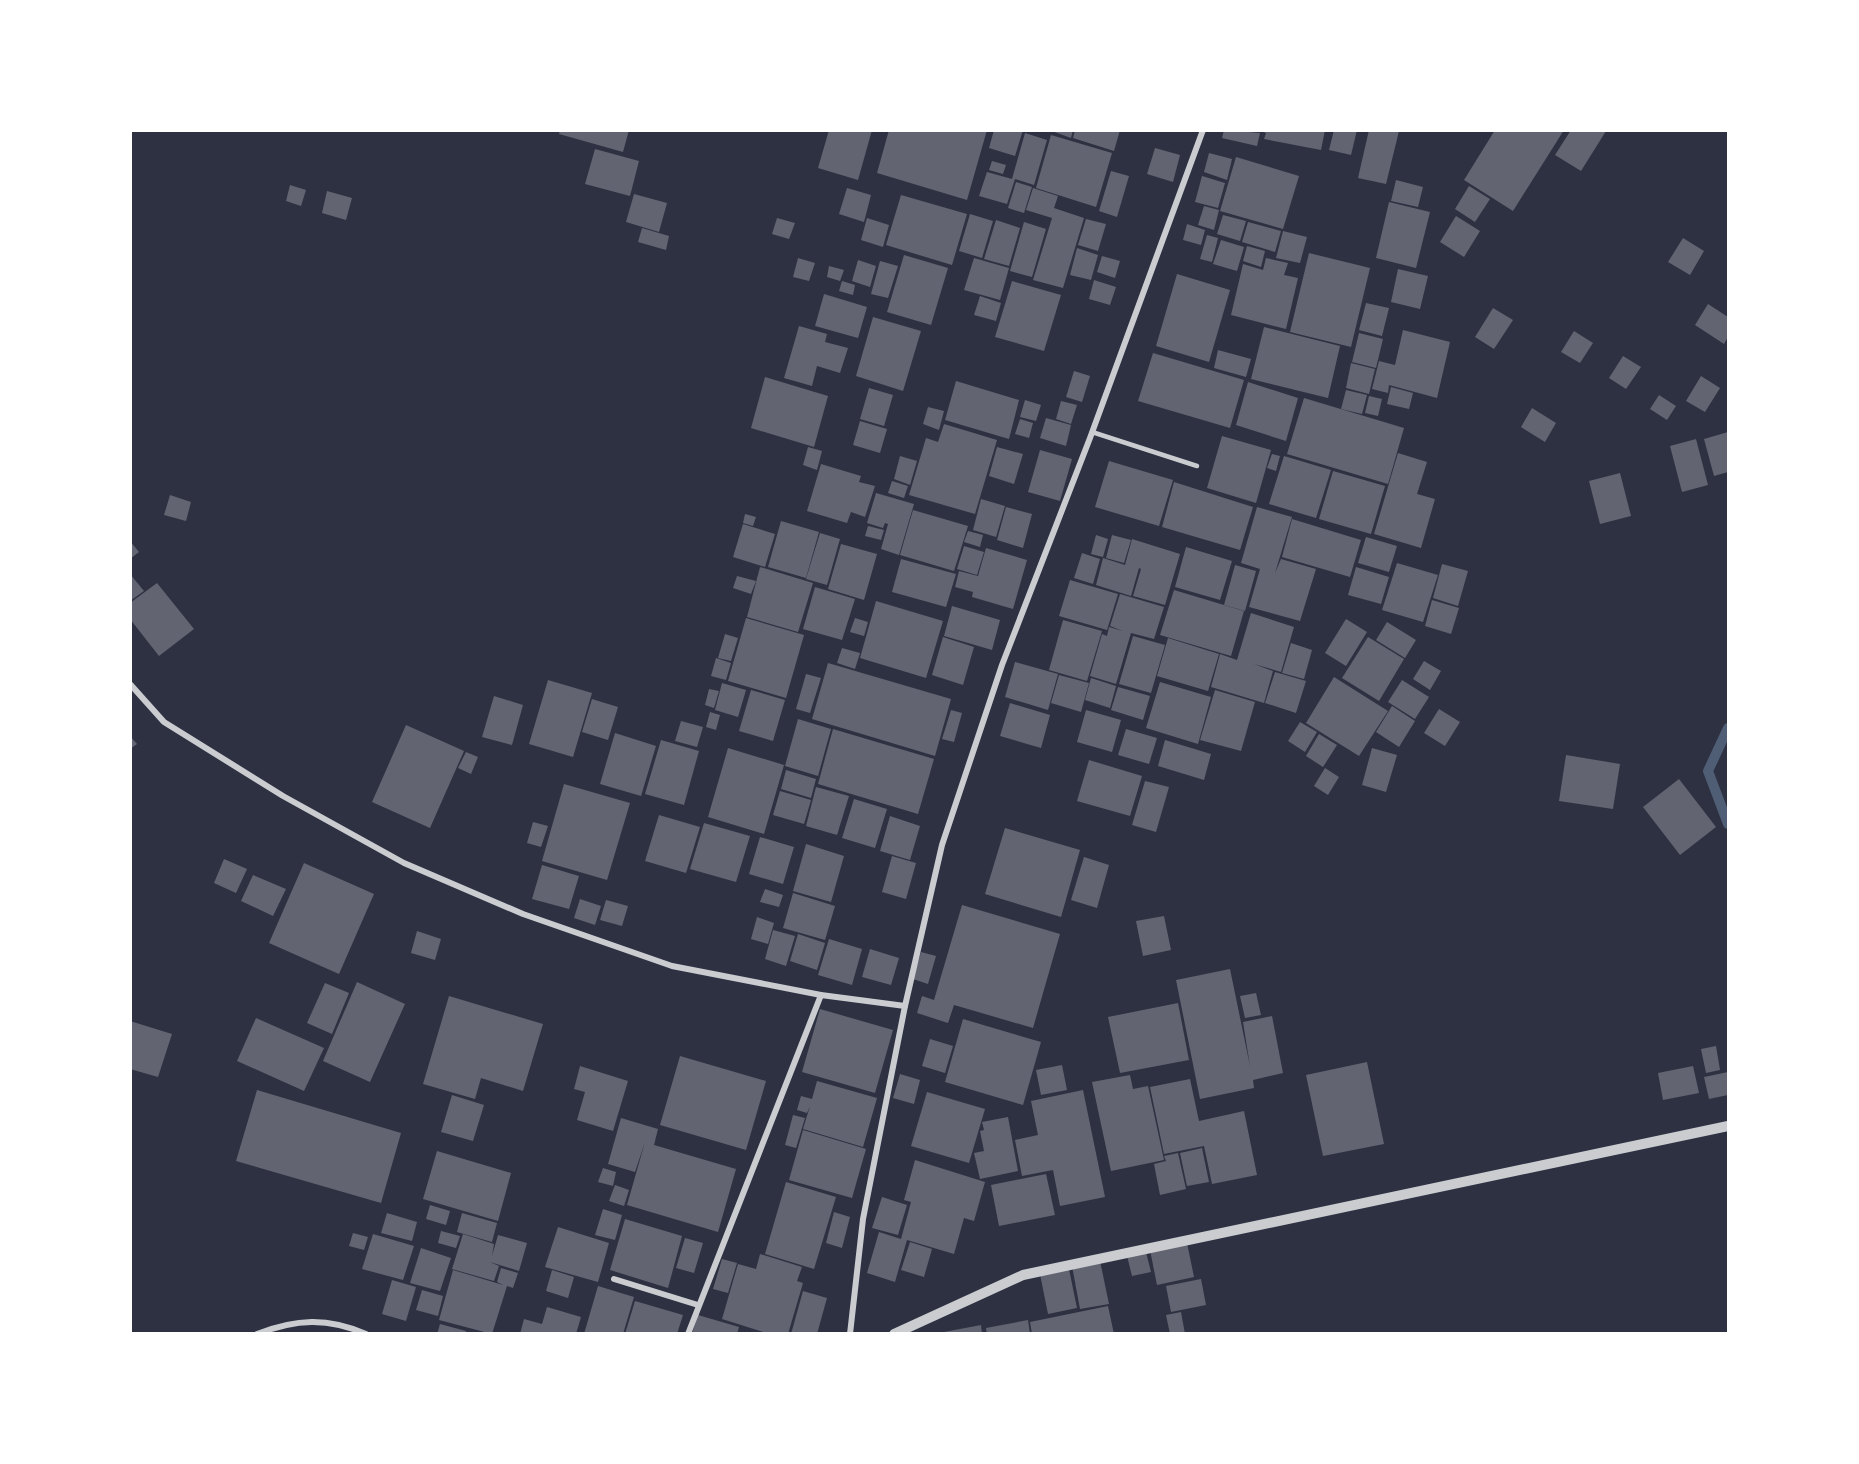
<svg xmlns="http://www.w3.org/2000/svg" width="1859" height="1464" font-family="Lato,sans-serif">
  <style>
    .lines { fill: none; stroke-linecap: round; stroke-linejoin: round }
    .stream { stroke: #4f5d75; stroke-width: 10 }
    .building { fill: #626471 }
    .service { stroke: #caccd0; stroke-width: 4.5 }
    .minor { stroke: #caccd0; stroke-width: 6 }
    .tertiary { stroke: #caccd0; stroke-width: 10 }
  </style>
  <rect width="100%" height="100%" fill="#2d3142"/>
  <g class="lines">
    <polyline class="stream" points="1728,728 1708,771 1728,824"/>
  </g>
  <g class="building">
    <polygon points="560,130 629,130 623,152 559,134"/>
    <polygon points="829,130 872,130 858,180 818,168"/>
    <polygon points="889,130 987,130 967,200 877,173"/>
    <polygon points="994,130 1023,130 1015,156 989,148"/>
    <polygon points="1049,130 1073,130 1071,138"/>
    <polygon points="1075,130 1120,130 1114,151 1073,138"/>
    <polygon points="1224,130 1260,133 1257,146 1222,138"/>
    <polygon points="1259,130 1325,130 1321,150 1264,139 1266,133"/>
    <polygon points="1334,130 1357,130 1351,155 1329,150"/>
    <polygon points="1369,130 1399,131 1386,184 1358,178"/>
    <polygon points="1495,130 1564,130 1513,211 1464,180"/>
    <polygon points="1571,130 1606,131 1581,171 1555,155"/>
    <polygon points="1025,133 1047,140 1034,185 1015,179 1007,204 979,196 987,172 1012,179"/>
    <polygon points="1051,135 1112,153 1096,207 1036,188"/>
    <polygon points="1155,148 1180,155 1173,182 1147,174"/>
    <polygon points="595,149 639,161 630,196 585,184"/>
    <polygon points="1209,153 1232,159 1227,180 1204,172"/>
    <polygon points="1236,157 1299,176 1283,229 1220,211"/>
    <polygon points="992,161 1006,165 1003,174 989,170"/>
    <polygon points="1111,171 1129,176 1117,217 1099,211"/>
    <polygon points="1202,176 1225,183 1218,208 1195,202"/>
    <polygon points="1396,180 1423,187 1418,207 1391,201"/>
    <polygon points="1016,182 1032,187 1024,213 1008,208"/>
    <polygon points="290,185 306,190 301,206 286,201"/>
    <polygon points="1469,186 1490,199 1475,222 1455,209"/>
    <polygon points="847,188 871,195 864,222 839,214"/>
    <polygon points="1033,188 1058,196 1054,208 1084,218 1063,288 1033,280 1052,218 1026,210"/>
    <polygon points="327,191 352,198 346,220 322,213"/>
    <polygon points="634,194 667,203 659,232 626,222"/>
    <polygon points="901,195 967,214 952,265 886,245"/>
    <polygon points="1389,202 1430,212 1416,268 1376,258"/>
    <polygon points="1204,206 1219,210 1214,230 1198,225"/>
    <polygon points="970,214 993,221 982,258 959,251"/>
    <polygon points="1223,215 1246,221 1240,241 1217,234"/>
    <polygon points="1456,216 1480,231 1464,257 1440,242"/>
    <polygon points="777,218 795,223 789,239 772,234"/>
    <polygon points="867,218 889,225 883,247 861,240"/>
    <polygon points="1086,219 1106,224 1098,251 1078,245"/>
    <polygon points="996,220 1020,228 1009,266 984,259"/>
    <polygon points="1024,222 1046,229 1032,277 1010,271"/>
    <polygon points="1248,222 1281,231 1275,252 1242,242"/>
    <polygon points="1187,224 1205,230 1201,245 1183,240"/>
    <polygon points="642,228 669,236 666,250 638,242"/>
    <polygon points="1283,231 1307,237 1300,263 1276,258"/>
    <polygon points="1207,235 1218,238 1212,262 1200,259"/>
    <polygon points="1683,238 1704,251 1690,275 1668,262"/>
    <polygon points="1221,240 1244,247 1237,271 1213,264"/>
    <polygon points="1247,246 1265,251 1261,267 1243,261"/>
    <polygon points="1077,248 1098,255 1091,280 1070,275"/>
    <polygon points="1309,253 1370,268 1351,347 1290,332"/>
    <polygon points="904,255 948,268 931,325 887,312"/>
    <polygon points="1102,256 1120,261 1115,278 1097,272"/>
    <polygon points="798,258 815,263 809,281 793,277"/>
    <polygon points="974,258 1009,268 1000,300 964,290"/>
    <polygon points="1266,258 1288,263 1284,275 1298,278 1286,329 1231,315 1243,264 1263,270"/>
    <polygon points="858,260 876,266 870,287 852,281"/>
    <polygon points="880,261 898,266 888,298 871,294"/>
    <polygon points="829,266 844,270 840,281 827,277"/>
    <polygon points="1398,269 1428,276 1420,309 1391,302"/>
    <polygon points="1177,274 1230,290 1209,362 1156,346"/>
    <polygon points="1094,280 1116,287 1110,305 1089,299"/>
    <polygon points="842,281 855,285 853,295 839,291"/>
    <polygon points="1012,281 1061,295 1044,351 995,337"/>
    <polygon points="824,294 867,307 858,338 815,326"/>
    <polygon points="980,296 1001,303 996,321 974,315"/>
    <polygon points="1366,303 1389,308 1382,336 1359,330"/>
    <polygon points="1708,304 1728,317 1728,337 1724,344 1695,325"/>
    <polygon points="1493,308 1513,320 1494,349 1475,337"/>
    <polygon points="873,317 921,331 903,391 856,376"/>
    <polygon points="799,326 827,334 825,342 848,348 840,373 817,366 812,386 784,378"/>
    <polygon points="1264,327 1340,346 1328,398 1251,379"/>
    <polygon points="1403,330 1450,342 1437,398 1389,385 1388,393 1372,389 1379,361 1395,365"/>
    <polygon points="1574,331 1593,343 1580,363 1561,352"/>
    <polygon points="1359,333 1383,339 1376,368 1352,362"/>
    <polygon points="1218,350 1251,359 1246,377 1214,368"/>
    <polygon points="1153,353 1244,380 1230,428 1138,401"/>
    <polygon points="1623,356 1641,367 1626,389 1609,378"/>
    <polygon points="1351,363 1375,369 1369,394 1346,388"/>
    <polygon points="1074,371 1090,376 1082,402 1066,397"/>
    <polygon points="1701,376 1720,388 1705,412 1686,401"/>
    <polygon points="765,377 828,396 814,447 751,428"/>
    <polygon points="956,381 1019,400 1009,439 945,420"/>
    <polygon points="1248,382 1298,398 1286,441 1236,425"/>
    <polygon points="1391,387 1413,393 1409,409 1387,404"/>
    <polygon points="869,388 893,395 884,426 860,419"/>
    <polygon points="1346,390 1367,395 1362,414 1341,409"/>
    <polygon points="1659,395 1676,406 1667,420 1650,409"/>
    <polygon points="1369,396 1382,399 1378,416 1365,413"/>
    <polygon points="1304,398 1404,428 1388,484 1287,454"/>
    <polygon points="1025,400 1041,405 1036,421 1020,417"/>
    <polygon points="1061,401 1077,405 1071,424 1056,419"/>
    <polygon points="928,407 944,411 939,430 923,424"/>
    <polygon points="1532,408 1556,423 1545,442 1521,427"/>
    <polygon points="1046,418 1071,425 1066,446 1040,438"/>
    <polygon points="1020,419 1033,423 1029,438 1015,434"/>
    <polygon points="860,421 887,429 880,453 853,445"/>
    <polygon points="944,424 997,440 975,514 909,495 926,438 938,442"/>
    <polygon points="1728,432 1728,472 1714,476 1704,439"/>
    <polygon points="1222,436 1271,450 1256,503 1207,488"/>
    <polygon points="1696,439 1708,485 1682,492 1670,446"/>
    <polygon points="808,447 822,451 817,470 803,465"/>
    <polygon points="997,447 1023,454 1014,484 989,476"/>
    <polygon points="1040,450 1072,459 1060,501 1028,492"/>
    <polygon points="1398,453 1427,462 1417,494 1435,499 1421,548 1374,534"/>
    <polygon points="1272,454 1280,456 1276,471 1267,468"/>
    <polygon points="900,456 917,461 910,485 894,479"/>
    <polygon points="1284,456 1331,470 1316,518 1269,504"/>
    <polygon points="1109,461 1173,480 1159,526 1095,507"/>
    <polygon points="821,464 861,476 859,482 875,486 865,517 851,512 847,523 807,511"/>
    <polygon points="1333,471 1385,486 1371,534 1319,519"/>
    <polygon points="1620,473 1631,516 1600,524 1589,481"/>
    <polygon points="892,481 908,486 904,498 888,493"/>
    <polygon points="1174,482 1253,507 1240,550 1162,527"/>
    <polygon points="876,493 914,504 899,555 881,549 888,524 885,523 883,528 867,523"/>
    <polygon points="170,495 191,502 186,521 164,515"/>
    <polygon points="981,499 1005,506 996,537 973,530"/>
    <polygon points="1006,507 1032,514 1023,548 997,540"/>
    <polygon points="1257,507 1292,517 1275,573 1281,559 1316,569 1300,621 1249,607 1260,569 1241,563"/>
    <polygon points="913,510 968,526 954,571 900,555"/>
    <polygon points="745,514 756,517 753,526 743,523"/>
    <polygon points="1292,519 1361,540 1350,577 1282,557"/>
    <polygon points="781,521 819,532 806,578 768,567"/>
    <polygon points="743,524 775,534 765,567 733,557"/>
    <polygon points="868,526 884,530 881,540 865,536"/>
    <polygon points="968,531 983,535 980,547 964,542"/>
    <polygon points="820,533 840,539 827,585 806,579"/>
    <polygon points="1096,535 1108,539 1103,557 1091,554"/>
    <polygon points="1112,535 1131,540 1124,563 1106,558"/>
    <polygon points="1366,537 1397,546 1389,572 1358,563"/>
    <polygon points="1132,539 1180,554 1165,605 1133,596 1141,569 1139,568 1131,596 1096,585 1103,558 1125,565"/>
    <polygon points="130,541 139,552 130,559"/>
    <polygon points="841,544 877,554 864,600 828,589"/>
    <polygon points="964,546 984,552 977,575 957,569"/>
    <polygon points="1186,547 1232,561 1220,600 1175,587"/>
    <polygon points="986,548 1027,560 1013,609 972,597 973,592 955,587 959,571 978,576"/>
    <polygon points="1082,553 1100,559 1093,584 1074,578"/>
    <polygon points="901,559 956,574 946,607 892,592"/>
    <polygon points="1397,563 1438,575 1423,622 1382,610"/>
    <polygon points="1442,564 1468,571 1458,606 1433,598"/>
    <polygon points="1235,565 1256,571 1245,611 1224,605"/>
    <polygon points="760,567 813,583 798,632 747,617"/>
    <polygon points="1356,567 1389,577 1381,604 1348,595"/>
    <polygon points="130,574 144,591 130,601"/>
    <polygon points="737,576 756,581 751,594 733,588"/>
    <polygon points="1070,580 1118,594 1107,630 1059,616"/>
    <polygon points="157,583 194,629 159,656 130,619 130,603"/>
    <polygon points="815,587 855,599 842,640 803,629"/>
    <polygon points="1174,590 1244,611 1231,656 1160,635"/>
    <polygon points="1120,594 1164,607 1154,639 1131,633 1116,684 1090,676 1102,634 1107,636 1109,627 1123,631 1110,626"/>
    <polygon points="1432,600 1459,608 1451,634 1425,626"/>
    <polygon points="876,601 943,621 926,678 860,658"/>
    <polygon points="952,606 1000,620 992,650 944,636"/>
    <polygon points="1251,613 1294,627 1281,672 1254,664 1273,671 1264,703 1211,687 1220,654 1237,660"/>
    <polygon points="746,618 804,635 786,698 728,681"/>
    <polygon points="855,618 868,622 864,636 850,632"/>
    <polygon points="1346,619 1367,632 1346,666 1325,653"/>
    <polygon points="1063,620 1102,631 1087,681 1049,670"/>
    <polygon points="1387,622 1416,640 1405,658 1376,640"/>
    <polygon points="725,634 738,638 731,661 718,658"/>
    <polygon points="1133,636 1165,645 1151,693 1119,684"/>
    <polygon points="943,637 974,647 963,685 932,675"/>
    <polygon points="1368,637 1404,659 1379,701 1342,678"/>
    <polygon points="1168,638 1219,654 1208,691 1157,676"/>
    <polygon points="1291,643 1312,650 1304,679 1282,673"/>
    <polygon points="842,648 860,653 855,669 837,663"/>
    <polygon points="716,658 731,663 726,680 711,676"/>
    <polygon points="1424,661 1441,671 1430,690 1413,679"/>
    <polygon points="1015,662 1058,674 1048,710 1005,697"/>
    <polygon points="828,663 951,699 935,756 812,719"/>
    <polygon points="1275,672 1306,681 1296,713 1265,703"/>
    <polygon points="806,674 821,678 810,713 796,709"/>
    <polygon points="1059,675 1089,683 1081,712 1051,703"/>
    <polygon points="1334,677 1388,711 1359,756 1306,723"/>
    <polygon points="1091,678 1116,686 1110,708 1085,700"/>
    <polygon points="548,680 592,693 573,757 529,744"/>
    <polygon points="1402,680 1429,697 1415,719 1388,702"/>
    <polygon points="1160,682 1211,697 1198,744 1146,728"/>
    <polygon points="722,683 746,690 738,717 715,710"/>
    <polygon points="1118,687 1150,696 1143,720 1111,710"/>
    <polygon points="709,689 719,691 714,708 705,705"/>
    <polygon points="751,690 785,700 773,741 739,731"/>
    <polygon points="1215,690 1255,702 1241,751 1200,740"/>
    <polygon points="494,696 523,705 512,745 482,737"/>
    <polygon points="592,699 618,707 608,740 582,732"/>
    <polygon points="1010,703 1050,715 1041,748 1000,736"/>
    <polygon points="1392,706 1415,721 1399,747 1376,732"/>
    <polygon points="1439,709 1460,722 1445,746 1424,733"/>
    <polygon points="951,710 962,713 954,742 942,739"/>
    <polygon points="1086,710 1121,720 1112,752 1077,742"/>
    <polygon points="710,712 720,715 716,730 706,727"/>
    <polygon points="798,719 831,729 818,776 785,766"/>
    <polygon points="681,721 703,727 697,747 675,741"/>
    <polygon points="1300,722 1317,732 1305,752 1288,741"/>
    <polygon points="406,725 464,751 430,828 372,802"/>
    <polygon points="833,729 934,759 918,814 818,784"/>
    <polygon points="1126,729 1157,738 1149,764 1118,755"/>
    <polygon points="615,733 656,746 641,796 600,784"/>
    <polygon points="1319,734 1337,745 1323,767 1306,756"/>
    <polygon points="130,736 137,744 130,749"/>
    <polygon points="661,740 699,751 684,805 645,794"/>
    <polygon points="1165,740 1211,754 1204,780 1158,766"/>
    <polygon points="728,748 784,765 764,834 708,817"/>
    <polygon points="1372,748 1397,755 1386,792 1362,785"/>
    <polygon points="466,752 478,757 471,774 458,768"/>
    <polygon points="1566,755 1620,764 1613,809 1559,801"/>
    <polygon points="1089,760 1142,776 1130,816 1077,801"/>
    <polygon points="1325,768 1339,777 1328,795 1314,786"/>
    <polygon points="786,770 816,779 811,798 781,789"/>
    <polygon points="1679,779 1716,827 1680,855 1643,807"/>
    <polygon points="1145,781 1169,787 1156,832 1132,825"/>
    <polygon points="564,784 630,803 607,880 542,861"/>
    <polygon points="816,787 849,796 837,835 806,826"/>
    <polygon points="780,791 811,800 804,824 773,815"/>
    <polygon points="854,799 887,809 875,848 842,838"/>
    <polygon points="659,815 700,827 686,873 645,861"/>
    <polygon points="890,816 920,826 910,860 880,851"/>
    <polygon points="533,822 548,826 541,847 527,843"/>
    <polygon points="704,823 750,836 736,882 690,869"/>
    <polygon points="1005,828 1080,850 1061,917 985,894"/>
    <polygon points="760,837 794,847 783,884 749,874"/>
    <polygon points="806,844 844,856 831,902 793,891"/>
    <polygon points="892,856 916,863 906,899 882,892"/>
    <polygon points="1084,857 1109,865 1097,908 1071,900"/>
    <polygon points="224,859 247,869 236,893 214,883"/>
    <polygon points="304,863 374,894 339,974 269,943"/>
    <polygon points="542,865 579,876 569,909 532,899"/>
    <polygon points="253,875 286,889 273,916 241,901"/>
    <polygon points="765,889 783,895 779,907 760,902"/>
    <polygon points="793,893 835,906 825,940 783,928"/>
    <polygon points="580,899 601,906 595,925 574,918"/>
    <polygon points="606,900 628,906 622,926 600,920"/>
    <polygon points="962,905 1060,934 1033,1028 954,1005 948,1023 917,1013 922,996 934,1000"/>
    <polygon points="1164,916 1171,950 1143,956 1136,921"/>
    <polygon points="757,917 774,923 768,944 751,939"/>
    <polygon points="773,930 795,936 786,966 765,959"/>
    <polygon points="417,931 441,939 435,960 411,953"/>
    <polygon points="798,934 825,943 817,970 790,961"/>
    <polygon points="829,939 862,949 852,985 818,975"/>
    <polygon points="870,949 899,958 891,985 862,977"/>
    <polygon points="921,952 936,956 928,984 913,979"/>
    <polygon points="1230,969 1250,1066 1243,1022 1272,1016 1283,1073 1253,1080 1254,1088 1200,1099 1176,980"/>
    <polygon points="357,982 405,1004 370,1082 323,1061"/>
    <polygon points="325,983 349,993 332,1034 307,1023"/>
    <polygon points="1256,993 1261,1015 1245,1018 1240,996"/>
    <polygon points="449,996 543,1024 523,1091 481,1078 475,1099 423,1084"/>
    <polygon points="1178,1003 1189,1060 1120,1073 1108,1017"/>
    <polygon points="820,1009 893,1030 875,1093 802,1072"/>
    <polygon points="256,1018 324,1048 304,1091 237,1061"/>
    <polygon points="963,1019 1041,1042 1023,1105 945,1082"/>
    <polygon points="130,1021 172,1034 158,1077 130,1069"/>
    <polygon points="930,1039 953,1046 945,1073 922,1066"/>
    <polygon points="1716,1046 1720,1070 1706,1073 1701,1049"/>
    <polygon points="680,1056 766,1081 746,1150 660,1125"/>
    <polygon points="1367,1062 1384,1144 1323,1156 1306,1075"/>
    <polygon points="1062,1065 1067,1090 1041,1095 1036,1070"/>
    <polygon points="580,1066 628,1081 613,1131 577,1120 585,1092 574,1089"/>
    <polygon points="1693,1066 1699,1093 1663,1100 1658,1073"/>
    <polygon points="1728,1072 1728,1095 1709,1099 1704,1077"/>
    <polygon points="900,1074 920,1080 914,1104 893,1098"/>
    <polygon points="1130,1075 1133,1089 1148,1086 1164,1160 1111,1171 1092,1082"/>
    <polygon points="1190,1079 1199,1121 1244,1111 1257,1175 1212,1184 1204,1146 1164,1154 1150,1087"/>
    <polygon points="817,1081 877,1098 863,1147 803,1129 810,1106 807,1113 797,1110 801,1096 812,1099"/>
    <polygon points="257,1090 401,1133 381,1203 236,1161"/>
    <polygon points="1083,1090 1105,1197 1060,1206 1053,1170 1022,1176 1015,1140 1038,1135 1031,1101"/>
    <polygon points="927,1092 985,1109 969,1163 911,1146"/>
    <polygon points="452,1095 484,1105 473,1141 441,1132"/>
    <polygon points="793,1115 805,1118 796,1148 785,1145"/>
    <polygon points="1008,1117 1018,1171 980,1179 974,1153 984,1151 980,1131 984,1130 982,1122"/>
    <polygon points="621,1118 658,1129 654,1145 736,1169 718,1232 627,1205 645,1142 635,1172 608,1164"/>
    <polygon points="803,1130 866,1149 852,1198 789,1180"/>
    <polygon points="1202,1148 1209,1182 1187,1186 1180,1153"/>
    <polygon points="437,1151 511,1173 498,1221 423,1199"/>
    <polygon points="1178,1153 1186,1189 1160,1195 1154,1164 1166,1161 1164,1156"/>
    <polygon points="915,1160 985,1182 974,1221 964,1218 954,1254 907,1240 895,1282 867,1273 879,1232 901,1239 911,1202 904,1200"/>
    <polygon points="603,1168 616,1172 613,1186 598,1182"/>
    <polygon points="1046,1174 1055,1215 999,1226 991,1185"/>
    <polygon points="786,1182 836,1197 814,1269 765,1254"/>
    <polygon points="615,1185 629,1190 624,1206 609,1201"/>
    <polygon points="882,1197 907,1205 898,1235 872,1228"/>
    <polygon points="430,1205 450,1211 446,1225 426,1219"/>
    <polygon points="603,1209 622,1215 615,1240 595,1235"/>
    <polygon points="834,1212 850,1217 842,1248 826,1243"/>
    <polygon points="387,1213 417,1222 412,1241 381,1233"/>
    <polygon points="462,1213 497,1223 492,1242 457,1232"/>
    <polygon points="625,1219 682,1236 668,1288 610,1270"/>
    <polygon points="558,1227 609,1243 598,1282 545,1267"/>
    <polygon points="441,1231 460,1236 456,1248 438,1243"/>
    <polygon points="353,1233 368,1237 364,1250 349,1246"/>
    <polygon points="373,1234 414,1246 403,1280 362,1269"/>
    <polygon points="463,1234 494,1244 492,1256 498,1235 527,1243 519,1271 490,1262 499,1266 494,1281 452,1269"/>
    <polygon points="685,1238 703,1243 694,1273 676,1268"/>
    <polygon points="910,1242 932,1249 924,1277 901,1270"/>
    <polygon points="1187,1243 1194,1277 1157,1285 1150,1250"/>
    <polygon points="421,1248 451,1258 440,1291 410,1283"/>
    <polygon points="1146,1252 1151,1272 1132,1276 1127,1256"/>
    <polygon points="760,1254 802,1267 797,1281 803,1283 788,1334 770,1334 722,1319 738,1264 756,1269"/>
    <polygon points="722,1259 737,1263 728,1293 713,1289"/>
    <polygon points="1100,1261 1109,1304 1080,1309 1072,1266"/>
    <polygon points="501,1268 518,1273 513,1288 507,1286 492,1334 439,1320 453,1270 503,1285 497,1282"/>
    <polygon points="1069,1269 1077,1308 1048,1314 1040,1274"/>
    <polygon points="552,1270 574,1277 568,1298 546,1291"/>
    <polygon points="1201,1279 1206,1305 1171,1312 1166,1286"/>
    <polygon points="392,1280 416,1287 406,1321 382,1314"/>
    <polygon points="598,1286 634,1297 623,1334 584,1334"/>
    <polygon points="422,1290 443,1296 438,1316 416,1310"/>
    <polygon points="803,1291 827,1298 817,1334 791,1334"/>
    <polygon points="635,1301 683,1315 677,1334 625,1334"/>
    <polygon points="1108,1306 1114,1334 1032,1334 1030,1322"/>
    <polygon points="547,1307 581,1317 576,1334 520,1334 524,1319 542,1324"/>
    <polygon points="1181,1312 1185,1334 1170,1334 1166,1315"/>
    <polygon points="698,1315 739,1327 737,1334 692,1334"/>
    <polygon points="1028,1320 1030,1334 987,1334 986,1328"/>
    <polygon points="440,1324 466,1331 466,1334 437,1334"/>
    <polygon points="981,1325 982,1334 944,1334 944,1332"/>
  </g>
  <g class="lines">
    <polyline class="service" points="1092,432 1197,466"/>
    <g class="minor">
      <polyline points="130,684 164,722 283,796 404,863 523,914 672,966 821,995 905,1006"/>
      <polyline points="614,1279 698,1305"/>
      <path d="M257 1334C296 1319 327 1317 366 1334"/>
      <polyline points="688,1334 821,995"/>
      <polyline points="850,1334 863,1219 905,1006 942,845 1002,665 1090,438 1203,130"/>
    </g>
    <polyline class="tertiary" points="894,1334 1023,1275 1728,1126"/>
  </g>
  <rect width="1859" height="1464" fill="none" stroke="#ffffff" stroke-width="264"/>
</svg>
